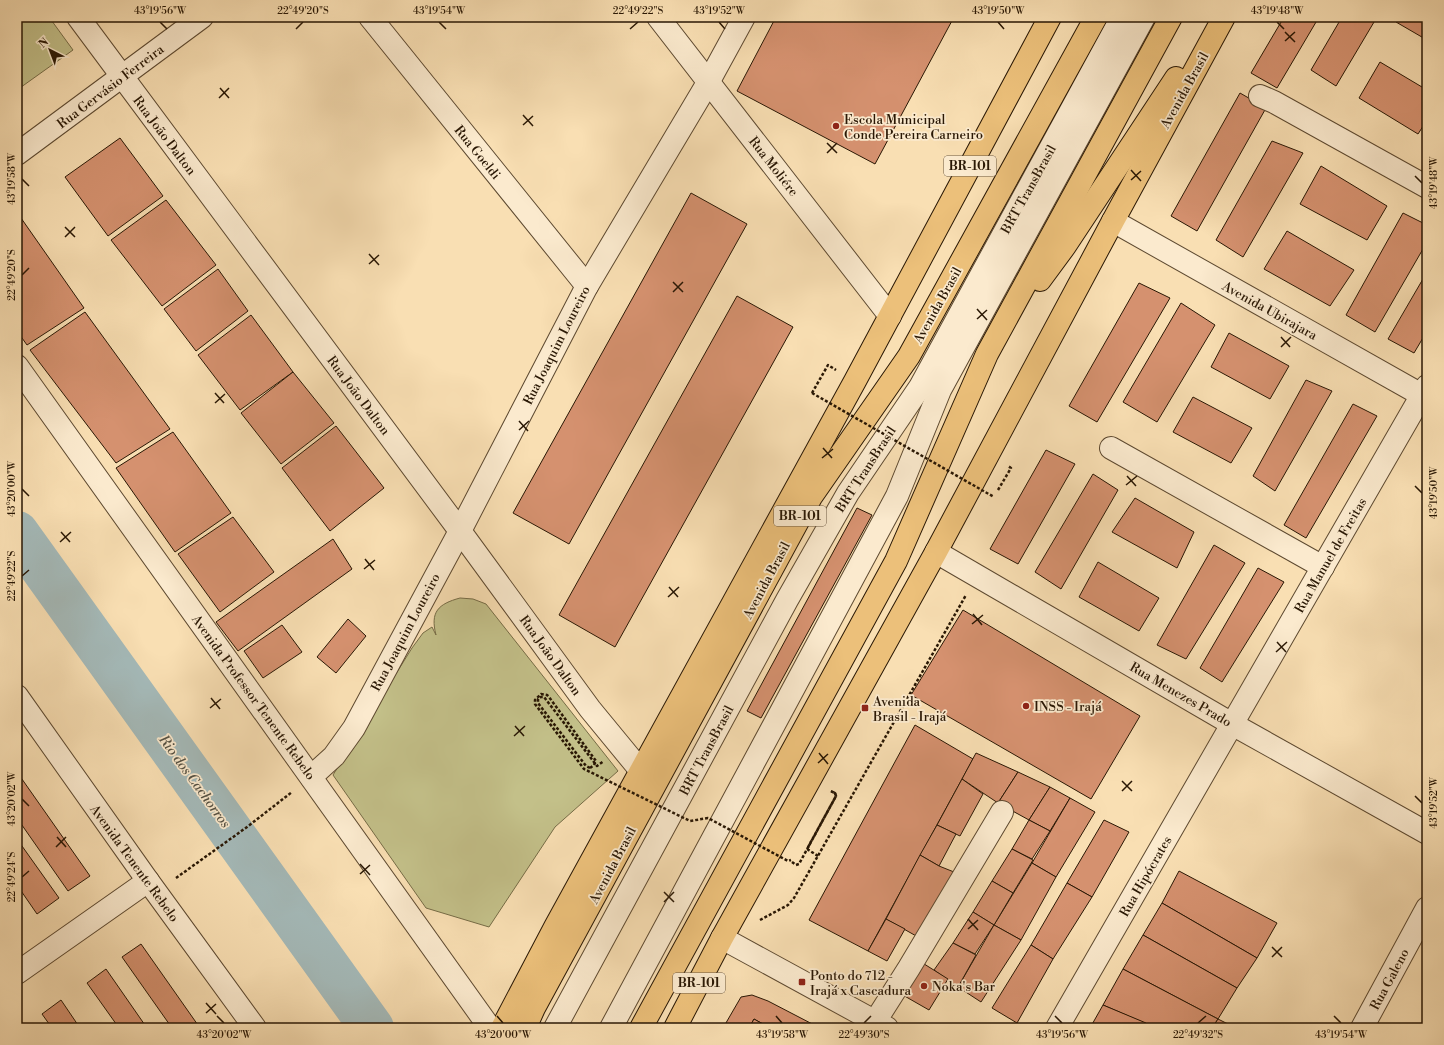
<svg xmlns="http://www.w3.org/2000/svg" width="1444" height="1045" font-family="'Libre Bodoni',serif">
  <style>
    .green { fill: #c3c089; stroke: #766c46 }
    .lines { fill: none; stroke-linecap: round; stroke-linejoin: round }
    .river { stroke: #a4b9b8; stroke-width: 44 }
    .building { fill: #d5916f; stroke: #291704 }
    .minor-casing { stroke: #5d4930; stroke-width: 24 }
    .highway-casing { stroke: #291704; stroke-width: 24 }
    .path { stroke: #291704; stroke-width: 2.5; stroke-dasharray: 3 2; stroke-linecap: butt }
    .minor { stroke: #fbeace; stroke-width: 22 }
    .highway { stroke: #ecc07a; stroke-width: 22 }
    .path-bridge { stroke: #291704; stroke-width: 2.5; stroke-dasharray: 3 2; stroke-linecap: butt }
    .ticks { fill: none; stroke: #291704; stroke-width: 1.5 }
    .poi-dot { fill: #8f2418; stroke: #fbeace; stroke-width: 1.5 }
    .labels { text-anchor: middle; stroke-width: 3.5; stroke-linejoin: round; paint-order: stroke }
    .shield { fill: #fbeace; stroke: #685641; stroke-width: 1 }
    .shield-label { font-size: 12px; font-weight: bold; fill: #291704 }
    .street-label { font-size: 13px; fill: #291704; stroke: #fbeace }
    .poi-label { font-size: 13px; fill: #291704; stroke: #fbeace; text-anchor: start }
    .water-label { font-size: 14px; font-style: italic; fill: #545043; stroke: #fbeace }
    .neatline { fill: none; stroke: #291704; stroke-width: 1.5 }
    .ticks-label { font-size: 10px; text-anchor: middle; fill: #291704 }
  </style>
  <rect width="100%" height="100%" fill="#f9dfb3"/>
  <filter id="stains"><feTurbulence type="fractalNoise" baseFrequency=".005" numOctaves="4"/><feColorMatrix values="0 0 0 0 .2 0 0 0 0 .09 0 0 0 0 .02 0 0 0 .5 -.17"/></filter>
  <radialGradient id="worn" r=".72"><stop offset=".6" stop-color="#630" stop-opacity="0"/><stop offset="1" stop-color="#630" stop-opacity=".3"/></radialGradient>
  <g class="green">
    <polygon points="17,17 49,17 73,50 17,90"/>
    <path d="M460 598 473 599 486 604 618 771 555 827 489 927 426 908 333 775 412 648 423 633 432 627 436 635C430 612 438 604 460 598Z"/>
  </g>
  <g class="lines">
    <polyline class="river" points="17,533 372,1028"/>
  </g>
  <g class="building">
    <polygon points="776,17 954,17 875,164 737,91"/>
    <polygon points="1284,17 1319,17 1277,88 1251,73"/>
    <polygon points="1342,17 1377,17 1336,86 1311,70"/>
    <polygon points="1399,17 1427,17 1427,40 1396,22"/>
    <polygon points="1380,62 1427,90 1427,120 1418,134 1359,98"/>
    <polygon points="1240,93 1266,108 1197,231 1171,216"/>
    <polygon points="120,138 163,196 108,236 65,177"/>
    <polygon points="1272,141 1303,153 1243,257 1216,240"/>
    <polygon points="1321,166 1387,206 1367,240 1300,204"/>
    <polygon points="691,193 747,224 569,544 513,513"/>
    <polygon points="166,200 216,265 162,306 111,240"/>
    <polygon points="1403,213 1427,225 1427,242 1375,332 1346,315"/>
    <polygon points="21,218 84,308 27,345 17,331 17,220"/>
    <polygon points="1287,231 1354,270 1330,306 1264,269"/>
    <polygon points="218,269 248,311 196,351 164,309"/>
    <polygon points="1427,272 1427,331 1414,353 1388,339"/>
    <polygon points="1139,283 1170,298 1097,422 1069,406"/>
    <polygon points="737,296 793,327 615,647 559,615"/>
    <polygon points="1181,303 1215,325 1157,422 1123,402"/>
    <polygon points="85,312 170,429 116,463 30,350"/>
    <polygon points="251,315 293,372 240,410 198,355"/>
    <polygon points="1229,333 1289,366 1270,399 1211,367"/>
    <polygon points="293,372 334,423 281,464 241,413"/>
    <polygon points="1306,380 1332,391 1275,491 1253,476"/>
    <polygon points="1193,397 1252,428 1231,463 1173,432"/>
    <polygon points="1353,404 1377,416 1306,538 1284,525"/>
    <polygon points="336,426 384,488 330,531 282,468"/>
    <polygon points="173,432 231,513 175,552 116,468"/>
    <polygon points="1046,450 1075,464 1018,564 990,549"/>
    <polygon points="1093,474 1118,490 1061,589 1035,572"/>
    <polygon points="1135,498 1194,532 1177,568 1112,532"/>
    <polygon points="857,508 872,515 761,718 747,711"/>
    <polygon points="233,517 274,572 220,612 178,554"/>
    <polygon points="333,539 352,569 238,651 216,622"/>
    <polygon points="1214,545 1245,563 1186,659 1157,645"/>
    <polygon points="1098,562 1159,598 1139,631 1079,597"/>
    <polygon points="1258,568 1284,582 1222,682 1200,668"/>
    <polygon points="963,610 1140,716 1091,799 911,695"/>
    <polygon points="348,619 366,636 336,673 317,657"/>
    <polygon points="282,625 302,652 263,678 244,651"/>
    <polygon points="915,725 973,759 868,951 809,920"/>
    <polygon points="976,753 1018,772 998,803 962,779"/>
    <polygon points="17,772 90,876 68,891 17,818"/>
    <polygon points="1018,772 1050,787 1029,820 998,803"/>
    <polygon points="962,779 983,794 960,836 937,825"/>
    <polygon points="1050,787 1070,798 1050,831 1029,820"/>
    <polygon points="1070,798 1095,812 1056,877 1032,863"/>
    <polygon points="1029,820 1050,831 1032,859 1012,849"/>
    <polygon points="1104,820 1129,832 1092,897 1067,883"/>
    <polygon points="937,825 956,834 939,866 920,855"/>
    <polygon points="17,839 59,898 37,914 17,885"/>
    <polygon points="1012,849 1033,860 1013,893 992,881"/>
    <polygon points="920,855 939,866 954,872 918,937 886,919"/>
    <polygon points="1032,863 1056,877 1021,940 994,925"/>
    <polygon points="1179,871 1277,923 1257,958 1162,903"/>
    <polygon points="992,881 1013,893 994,925 973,912"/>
    <polygon points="1067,883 1092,897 1053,959 1031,945"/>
    <polygon points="1162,903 1257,958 1237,988 1143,935"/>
    <polygon points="973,912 994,925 975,954 953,943"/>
    <polygon points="886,919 905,929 887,961 868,951"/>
    <polygon points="994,925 1021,940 981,1002 958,987"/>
    <polygon points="1143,935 1237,988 1218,1019 1123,969"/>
    <polygon points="953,943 976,955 958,987 934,970"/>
    <polygon points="141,944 200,1028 172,1028 122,957"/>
    <polygon points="1031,945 1053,959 1017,1023 992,1008"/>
    <polygon points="921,962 948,979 929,1010 901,994"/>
    <polygon points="106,969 147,1028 119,1028 87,983"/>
    <polygon points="1123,969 1218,1019 1212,1028 1156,1028 1103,1005"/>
    <polygon points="752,995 768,1001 820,1028 770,1028 754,1019 749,1028 723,1028 741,997"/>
    <polygon points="61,1000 80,1028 52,1028 42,1014"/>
    <polygon points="1103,1005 1146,1023 1143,1028 1090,1028"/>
    <polygon points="754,1019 770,1028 749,1028"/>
    <polygon points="1218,1019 1236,1028 1212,1028"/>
  </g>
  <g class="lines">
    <g class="minor-casing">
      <g id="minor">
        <polyline points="78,17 460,531 590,709 641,771"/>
        <polyline points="370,17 587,286"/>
        <polyline points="658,17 890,316"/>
        <polyline points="1260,96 1274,102 1427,187"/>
        <polyline points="17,154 202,17"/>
        <polyline points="1113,221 1427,398"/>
        <polyline points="17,366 490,1028"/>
        <polyline points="1111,448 1323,567"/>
        <polyline points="936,552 1232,724 1427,833"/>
        <polyline points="17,696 148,881 255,1028"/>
        <polyline points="311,777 334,756 354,728 460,531 587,286 709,81 744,17"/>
        <polyline points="722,938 887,1028"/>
        <polyline points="17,973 148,881"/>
        <polyline points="555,1028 787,600 848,493 920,387 1122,17"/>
        <polyline points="611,1028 897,496 940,390 1144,17"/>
        <polyline points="871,1028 909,968 1002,812"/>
        <polyline points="1057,1028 1427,386"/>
        <polyline points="1362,1028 1427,908"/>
      </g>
    </g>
    <g class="highway-casing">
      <g id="highway">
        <polyline points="1040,280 1065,246 1176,78"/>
        <polyline points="502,1028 555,927 855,381 1050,17"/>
        <polyline points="525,1028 534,1008 811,497 909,356 1096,17"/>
        <polyline points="641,1028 896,561 987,354 1171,17"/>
        <polyline points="675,1028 722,938 936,552 1113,221 1224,17"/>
      </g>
    </g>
    <g class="path">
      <polyline points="812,393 828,365 836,370"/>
      <polyline points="998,490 1011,468 1008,466"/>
      <polyline points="590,768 586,766 538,703 538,699 541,697 544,697 597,766 604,761"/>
      <polyline points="818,856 807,849 836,796 835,793 831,791"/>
      <polyline points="792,862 796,865 799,864 836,796 835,793 830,791"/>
      <polyline points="176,878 247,827 292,792"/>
      <polyline points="760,920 788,905 794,898 966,595"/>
    </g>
    <use href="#minor" class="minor"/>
    <use href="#highway" class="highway"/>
    <g class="path-bridge">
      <polyline points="812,393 994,497"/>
      <polyline points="590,768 594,765 596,761 549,697 547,695 541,694 535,700 535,704 584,769 690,821 708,818 788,861 791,860"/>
    </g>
  </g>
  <path class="ticks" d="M160 22 167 29M439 22 446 29M719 22 725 29M998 22 1004 29M1277 22 1284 29M296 29 303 22M630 29 638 22M1285 32 1295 42M1285 41 1295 32M220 88 229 98M219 98 229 88M523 115 533 126M523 125 533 116M827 143 837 153M827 153 837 143M1131 170 1141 181M1415 176 1422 183M22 179 29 186M1131 180 1141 171M65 227 75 237M65 237 75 227M369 254 379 265M369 264 379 255M22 275 29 268M673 282 683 292M673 292 683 282M977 309 987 320M977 319 987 310M1281 337 1290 347M1281 347 1291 337M215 393 224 403M215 403 225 394M519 421 528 431M519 430 529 421M823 448 832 458M822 458 833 449M1127 476 1136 486M1126 485 1137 476M1415 486 1422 493M22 489 29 496M61 532 70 542M60 542 71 532M365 559 374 570M364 569 375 560M22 576 29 570M669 587 678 597M668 597 679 587M973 614 982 625M972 624 983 615M1277 642 1286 652M1276 652 1287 642M211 698 220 709M210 708 221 699M515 726 524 736M514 736 525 726M819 753 828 764M818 763 828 754M1122 781 1132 791M1122 791 1132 781M1415 796 1422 803M22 799 29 806M57 837 66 847M56 847 66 837M360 864 370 875M360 874 370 865M22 877 29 871M664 892 674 902M664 902 674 892M968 919 978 930M968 929 978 920M1272 947 1282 957M1272 957 1282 947M206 1003 216 1014M206 1013 216 1004M217 1016 224 1023M497 1016 503 1023M776 1016 782 1023M1055 1016 1062 1023M1334 1016 1341 1023M864 1023 871 1016M1198 1023 1206 1016"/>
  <g class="poi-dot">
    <circle cx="836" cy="126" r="4"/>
    <circle cx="1026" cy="706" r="4"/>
    <rect x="861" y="704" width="8" height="8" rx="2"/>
    <rect x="798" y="978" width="8" height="8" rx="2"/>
    <circle cx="924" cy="986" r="4"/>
  </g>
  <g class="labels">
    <g class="shield">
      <rect x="944" y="156" width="52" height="20" rx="3"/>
      <rect x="774" y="506" width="52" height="20" rx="3"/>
      <rect x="673" y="973" width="52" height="20" rx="3"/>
    </g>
    <g class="shield-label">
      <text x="970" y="170">BR-101</text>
      <text x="800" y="520">BR-101</text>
      <text x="699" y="987">BR-101</text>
    </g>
    <g class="street-label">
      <text transform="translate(110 86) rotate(-37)" y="5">Rua Gervásio Ferreira</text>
      <text transform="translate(1184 90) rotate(-61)" y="5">Avenida Brasil</text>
      <text transform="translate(165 135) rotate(53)" y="5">Rua João Dalton</text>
      <text transform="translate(478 152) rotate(51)" y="5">Rua Goeldi</text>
      <text transform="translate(774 166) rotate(52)" y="5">Rua Moliére</text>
      <text transform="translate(1028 189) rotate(-61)" y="5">BRT TransBrasil</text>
      <text transform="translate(937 305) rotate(-61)" y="5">Avenida Brasil</text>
      <text transform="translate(1270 310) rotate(29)" y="5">Avenida Ubirajara</text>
      <text transform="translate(556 345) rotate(-63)" y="5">Rua Joaquim Loureiro</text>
      <text transform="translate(359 395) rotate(53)" y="5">Rua João Dalton</text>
      <text transform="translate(865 469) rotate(-57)" y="5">BRT TransBrasil</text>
      <text transform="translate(1330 555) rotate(-60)" y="5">Rua Manuel de Freitas</text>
      <text transform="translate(766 580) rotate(-62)" y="5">Avenida Brasil</text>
      <text transform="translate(405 632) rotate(-62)" y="5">Rua Joaquim Loureiro</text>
      <text transform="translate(551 655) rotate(54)" y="5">Rua João Dalton</text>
      <text transform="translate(1181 694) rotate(30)" y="5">Rua Menezes Prado</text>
      <text transform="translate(254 697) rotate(54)" y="5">Avenida Professor Tenente Rebelo</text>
      <text transform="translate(706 750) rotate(-62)" y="5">BRT TransBrasil</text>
      <text transform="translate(135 863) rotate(54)" y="5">Avenida Tenente Rebelo</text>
      <text transform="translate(612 865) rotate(-62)" y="5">Avenida Brasil</text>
      <text transform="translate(1145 876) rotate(-60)" y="5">Rua Hipócrates</text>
      <text transform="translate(1389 979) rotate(-62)" y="5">Rua Galeno</text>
    </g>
    <g class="poi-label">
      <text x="844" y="124">Escola Municipal<tspan x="844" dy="15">Conde Pereira Carneiro</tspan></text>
      <text x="873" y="706">Avenida<tspan x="873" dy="15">Brasil - Irajá</tspan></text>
      <text x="1034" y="711">INSS - Irajá</text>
      <text x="810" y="980">Ponto do 712 -<tspan x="810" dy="15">Irajá x Cascadura</tspan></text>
      <text x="932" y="991">Noka's Bar</text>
    </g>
    <g class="water-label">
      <text transform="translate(195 781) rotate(54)" y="5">Rio dos Cachorros</text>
    </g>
  </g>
  <rect width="1444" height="1045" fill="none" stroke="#f9dfb3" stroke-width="44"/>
  <g transform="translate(50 50) rotate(318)" stroke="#fbeace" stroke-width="3" paint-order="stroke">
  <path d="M0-3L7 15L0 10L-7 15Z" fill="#291704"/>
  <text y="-6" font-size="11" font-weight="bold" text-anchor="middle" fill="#291704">N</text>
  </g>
  <rect x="22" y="22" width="1400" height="1001" class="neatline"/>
  <g class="ticks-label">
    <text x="160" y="14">43°19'56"W</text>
    <text x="303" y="14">22°49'20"S</text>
    <text x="439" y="14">43°19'54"W</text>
    <text x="638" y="14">22°49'22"S</text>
    <text x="719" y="14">43°19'52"W</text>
    <text x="998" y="14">43°19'50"W</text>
    <text x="1277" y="14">43°19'48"W</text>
    <text transform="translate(11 179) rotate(-90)" y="4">43°19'58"W</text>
    <text transform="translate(1433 183) rotate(-90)" y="4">43°19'48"W</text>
    <text transform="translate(11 275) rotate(-90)" y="4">22°49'20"S</text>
    <text transform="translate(11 489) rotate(-90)" y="4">43°20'00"W</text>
    <text transform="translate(1433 493) rotate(-90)" y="4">43°19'50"W</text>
    <text transform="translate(11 576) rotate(-90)" y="4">22°49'22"S</text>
    <text transform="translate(11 799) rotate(-90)" y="4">43°20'02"W</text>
    <text transform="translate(1433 803) rotate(-90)" y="4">43°19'52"W</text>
    <text transform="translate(11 877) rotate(-90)" y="4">22°49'24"S</text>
    <text x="224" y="1038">43°20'02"W</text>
    <text x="503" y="1038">43°20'00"W</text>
    <text x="782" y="1038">43°19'58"W</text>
    <text x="864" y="1038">22°49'30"S</text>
    <text x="1062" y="1038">43°19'56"W</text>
    <text x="1198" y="1038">22°49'32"S</text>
    <text x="1341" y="1038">43°19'54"W</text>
  </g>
  <rect width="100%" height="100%" filter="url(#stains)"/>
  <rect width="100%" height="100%" fill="url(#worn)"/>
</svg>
